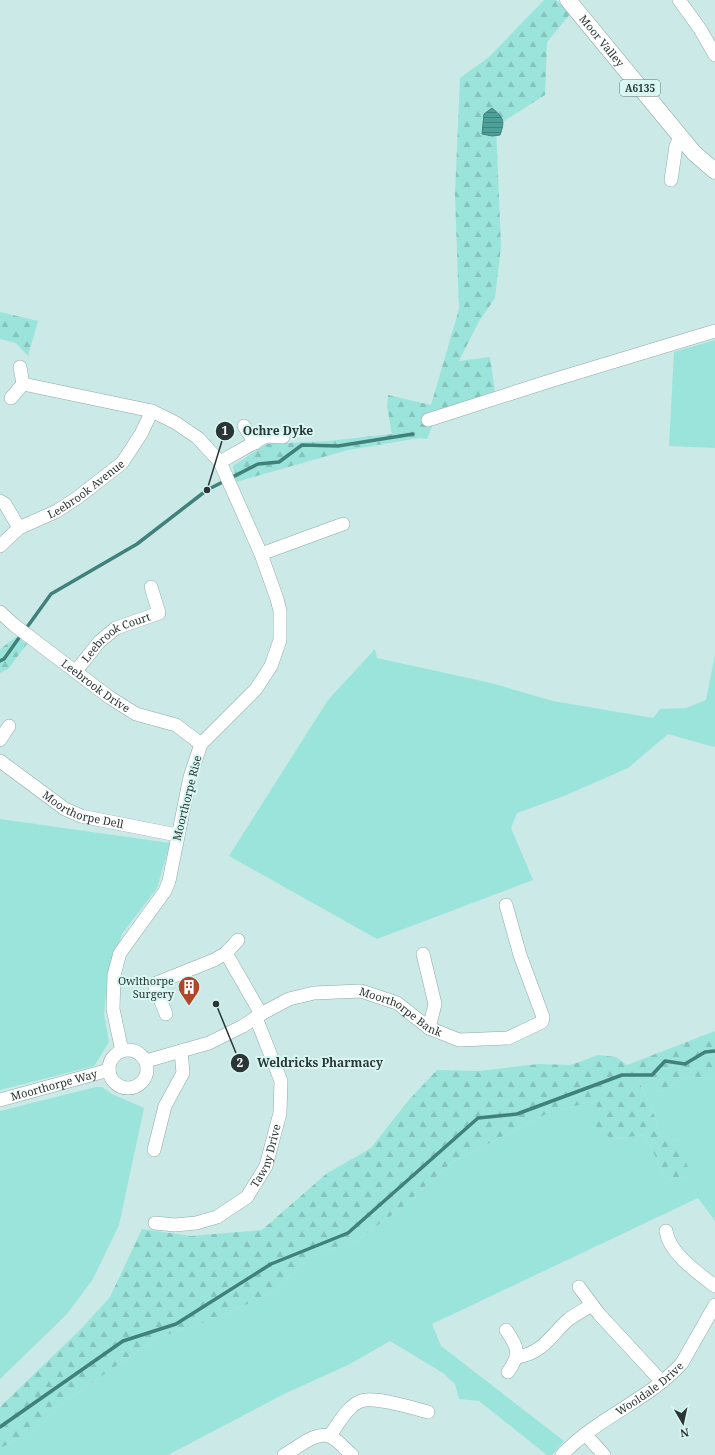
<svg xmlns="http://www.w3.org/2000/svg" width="715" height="1455" font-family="'Noto Serif',serif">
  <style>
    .green { fill: #9ae4dc }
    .forest { fill: url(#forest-firs) }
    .water { fill: url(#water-rules); stroke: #41817b }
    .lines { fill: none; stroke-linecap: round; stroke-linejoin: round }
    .stream { stroke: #41817b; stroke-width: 3.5 }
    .minor-casing { stroke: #8eaba8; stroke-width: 14 }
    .major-casing { stroke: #8eaba8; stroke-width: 17 }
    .minor { stroke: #fff; stroke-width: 13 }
    .major { stroke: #fff; stroke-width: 16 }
    .labels { text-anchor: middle; stroke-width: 4; stroke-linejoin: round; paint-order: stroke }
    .shield { fill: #d8f7f3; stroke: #5e706e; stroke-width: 1 }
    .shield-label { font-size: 10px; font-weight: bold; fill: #2a3635 }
    .street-label { font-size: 11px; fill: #2a3635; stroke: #d8f7f3 }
    .poi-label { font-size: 11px; fill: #2a3635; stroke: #d8f7f3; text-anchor: end }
    .leader { fill: none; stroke: #2a3635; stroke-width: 1.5 }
    .callout-dot { fill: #2a3635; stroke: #d8f7f3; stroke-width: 1.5 }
    .mark-label { font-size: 12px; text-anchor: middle; font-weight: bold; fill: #fff }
    .callout-label { font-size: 12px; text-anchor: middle; font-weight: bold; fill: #2a3635; stroke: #d8f7f3; stroke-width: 4; stroke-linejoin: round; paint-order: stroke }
  </style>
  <defs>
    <pattern id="forest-firs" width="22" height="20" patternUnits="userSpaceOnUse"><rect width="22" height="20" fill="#9ae4dc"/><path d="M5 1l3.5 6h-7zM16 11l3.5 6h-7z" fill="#85c4bd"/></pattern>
    <pattern id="water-rules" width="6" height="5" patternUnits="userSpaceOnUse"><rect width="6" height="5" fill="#4ba199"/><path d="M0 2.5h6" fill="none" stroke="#3f847e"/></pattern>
  </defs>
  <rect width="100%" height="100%" fill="#cbe9e6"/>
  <g class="green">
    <polygon points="715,340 715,448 669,446 674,352"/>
    <polygon points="375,649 377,658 491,683 553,701 653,718 660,709 686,708 706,700 715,655 715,746 714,747 668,734 628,768 564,796 517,813 511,828 533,880 377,939 229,856 328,700"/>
    <polygon points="0,819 170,843 157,888 122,934 107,983 104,1014 109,1042 94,1066 0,1090"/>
    <polygon points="689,1076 715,1079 715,1221 698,1198 432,1324 441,1346 564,1441 552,1455 547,1455 479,1401 459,1399 455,1384 443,1373 390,1341 348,1365 284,1394 168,1455 0,1455 0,1448 31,1434 63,1403 155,1339 205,1322 268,1295 313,1255 357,1240 399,1210 451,1163 548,1113 598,1100 612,1139 644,1135 668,1181 690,1175 678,1141 661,1136 655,1117 639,1081 656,1078 659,1092"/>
    <polygon points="96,1087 102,1087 112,1094 144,1108 119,1225 93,1279 67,1314 0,1379 0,1111"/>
  </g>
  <g class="forest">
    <polygon points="544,0 556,0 571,13 547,42 545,95 496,126 501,246 495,298 478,323 459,361 490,357 495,393 433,424 427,439 419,438 348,450 236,482 233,466 266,444 328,441 392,434 387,406 388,395 431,405 459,309 455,194 460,78 489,57"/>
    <polygon points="0,312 38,321 28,356 16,343 0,339"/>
    <polygon points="16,637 27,644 8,669 0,673 0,649"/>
    <polygon points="715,1031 715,1079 689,1076 659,1092 656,1078 639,1081 655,1117 661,1136 678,1141 691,1175 668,1181 644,1135 612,1139 592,1125 598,1100 548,1113 451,1163 399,1210 357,1240 313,1255 268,1295 205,1322 155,1339 63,1403 31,1434 0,1448 0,1407 81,1329 110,1297 142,1229 191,1236 262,1230 326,1174 371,1148 408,1101 437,1070 479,1071 539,1064 571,1065 598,1055 616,1057 627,1065"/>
  </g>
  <path class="water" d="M492 108C504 118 505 121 500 135L492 136 482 134 484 114Z"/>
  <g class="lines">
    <g class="stream">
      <polyline points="25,630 51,594 137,544 207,490 258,464 279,462 302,445 338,446 413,434"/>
      <polyline points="0,661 4,659 21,635"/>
      <polyline points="0,1427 123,1341 176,1324 271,1264 348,1233 478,1118 517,1114 622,1075 652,1075 665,1061 685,1064 705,1052 715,1051"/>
    </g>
    <g class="minor-casing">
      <g id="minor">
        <polyline points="679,0 700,29 715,55"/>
        <polyline points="671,180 676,146 680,137"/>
        <polyline points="20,367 23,384 152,411 176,423 198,438 220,462 261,554 277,599 280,611 280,640 271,666 256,689 201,744 190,777 169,881 165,891 120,953 114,975 113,1009 122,1051"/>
        <polyline points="11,398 23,384"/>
        <polyline points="428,420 553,380 715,331"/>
        <polyline points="244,426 255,443"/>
        <polyline points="220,462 266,436 283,437"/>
        <polyline points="0,501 5,504 19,528"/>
        <path id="s1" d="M0 546 19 528 57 511 77 498 122 463 141 434 152 411"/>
        <polyline points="261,554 343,524"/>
        <path id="s2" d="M0 612 14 625 109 697 136 714 176 725 201 744"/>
        <path id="s3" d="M76 671 99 642 116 628 159 613 151 587"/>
        <polyline points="0,740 9,726"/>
        <path id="s4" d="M0 761 65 809 81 816 177 835"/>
        <polyline points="238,940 226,953 261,1014"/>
        <polyline points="423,954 435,1004 429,1028"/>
        <polyline points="166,1014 154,984 214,960 226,953"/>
        <circle cx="128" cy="1069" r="19"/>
        <path id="s5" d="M146 1061 209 1043 243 1026 261 1014 289 999 314 993 361 991 397 1003 429 1028 459 1040 508 1038 542 1022 543 1017 520 955 506 905"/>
        <path id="s6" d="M0 1100 109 1070"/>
        <polyline points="154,1150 165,1106 183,1073 181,1051"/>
        <path id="s7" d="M155 1223 175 1225 196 1223 217 1217 247 1197 266 1166 280 1113 281 1081 256 1018"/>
        <path d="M666 1231C669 1253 698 1273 715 1286"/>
        <polyline points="579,1287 599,1314 662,1382"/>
        <path d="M506 1330C518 1347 521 1354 508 1372"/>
        <path d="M517 1357C543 1353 550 1336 568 1320 575 1314 584 1310 592 1305"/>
        <polyline points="585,1434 604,1455"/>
        <path d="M330 1435C338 1425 347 1406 361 1401 374 1396 413 1408 428 1412"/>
        <path d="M284 1455C296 1449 318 1429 331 1437 339 1441 345 1449 352 1455"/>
        <path id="s8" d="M562 1455C596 1418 649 1400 682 1363L715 1305"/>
      </g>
    </g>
    <g class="major-casing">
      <g id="major">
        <path id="s9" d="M568 0 694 153 715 171"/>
      </g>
    </g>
    <use href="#minor" class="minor"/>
    <use href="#major" class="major"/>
  </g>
  <defs>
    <g id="building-pin" transform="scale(1.15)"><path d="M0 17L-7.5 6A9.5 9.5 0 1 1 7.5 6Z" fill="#b04728" stroke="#d8f7f3"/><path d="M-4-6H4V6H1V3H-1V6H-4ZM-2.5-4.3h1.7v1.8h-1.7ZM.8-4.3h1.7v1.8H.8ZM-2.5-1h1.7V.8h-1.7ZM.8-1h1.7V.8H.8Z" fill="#fff"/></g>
  </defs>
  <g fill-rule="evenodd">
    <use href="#building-pin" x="189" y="987"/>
  </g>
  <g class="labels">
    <rect class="shield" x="620" y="80" width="40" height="16" rx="3"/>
    <g class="shield-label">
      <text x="640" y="92">A6135</text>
    </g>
    <g class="street-label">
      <text dy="4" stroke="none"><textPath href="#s9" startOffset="53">Moor Valley</textPath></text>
      <text dy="4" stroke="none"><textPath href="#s1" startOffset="104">Leebrook Avenue</textPath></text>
      <text dy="4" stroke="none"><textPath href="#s3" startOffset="54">Leebrook Court</textPath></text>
      <text dy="4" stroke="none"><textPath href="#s2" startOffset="121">Leebrook Drive</textPath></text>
      <text transform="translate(187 798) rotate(-76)" y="4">Moorthorpe Rise</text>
      <text dy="4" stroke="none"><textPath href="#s4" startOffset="98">Moorthorpe Dell</textPath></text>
      <text dy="4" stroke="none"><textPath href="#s5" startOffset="275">Moorthorpe Bank</textPath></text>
      <text dy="4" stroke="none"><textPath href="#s6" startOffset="56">Moorthorpe Way</textPath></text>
      <text dy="4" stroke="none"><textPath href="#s7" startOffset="145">Tawny Drive</textPath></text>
      <text dy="4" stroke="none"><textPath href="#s8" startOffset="110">Wooldale Drive</textPath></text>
    </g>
    <g class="poi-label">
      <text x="174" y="985">Owlthorpe<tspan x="174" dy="13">Surgery</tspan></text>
    </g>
  </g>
  <path class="leader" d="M207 490L225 431M216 1004L240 1063"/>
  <g class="callout-dot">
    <circle cx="207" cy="490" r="4"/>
    <circle cx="216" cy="1004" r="4"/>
    <circle cx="225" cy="431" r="10"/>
    <circle cx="240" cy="1063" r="10"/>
  </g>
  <g class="mark-label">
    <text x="225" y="435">1</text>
    <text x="240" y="1067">2</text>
  </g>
  <g class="callout-label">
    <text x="278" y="435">Ochre Dyke</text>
    <text x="320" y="1067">Weldricks Pharmacy</text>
  </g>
  <g transform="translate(683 1423) rotate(171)" stroke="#d8f7f3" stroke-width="3" paint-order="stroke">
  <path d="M0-3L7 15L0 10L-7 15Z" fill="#2a3635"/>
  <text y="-6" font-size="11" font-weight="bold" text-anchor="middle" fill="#2a3635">N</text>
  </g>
</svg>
